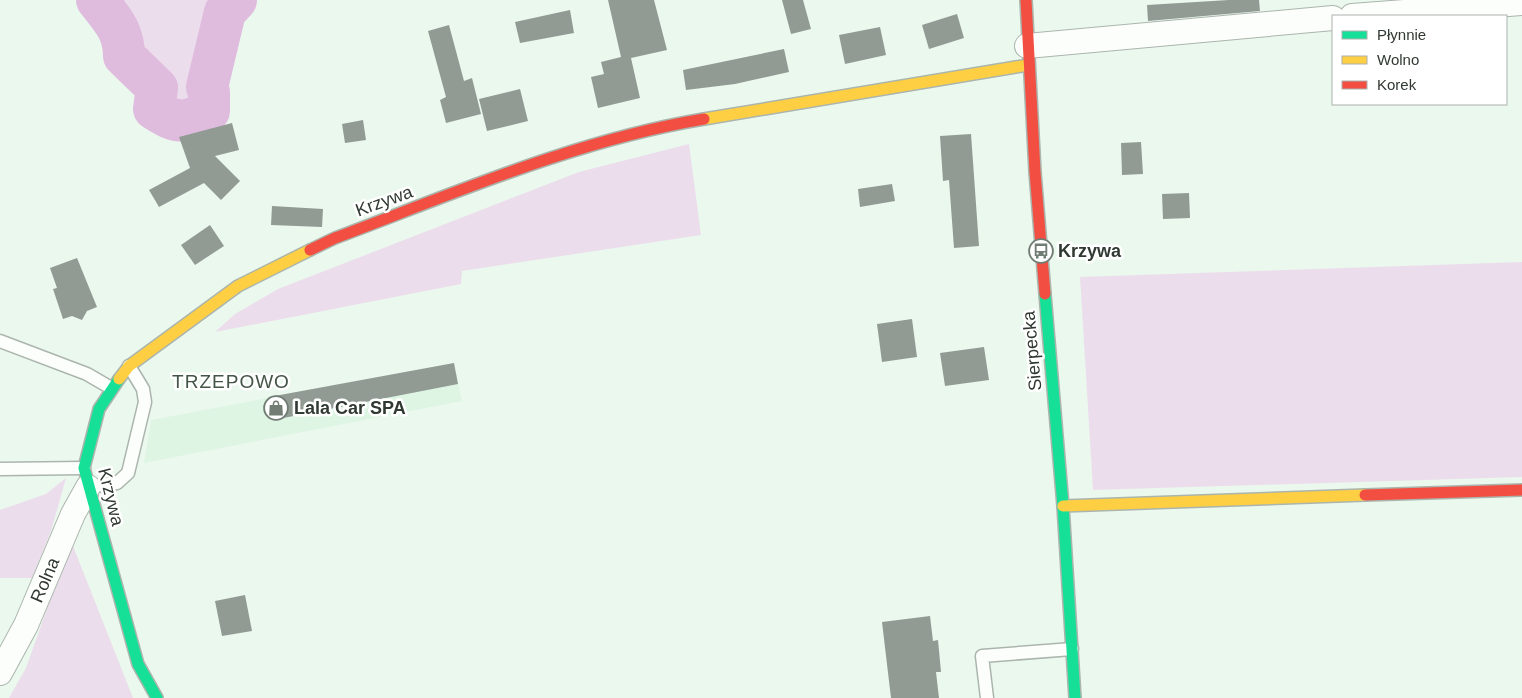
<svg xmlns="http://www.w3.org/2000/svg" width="1522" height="698" font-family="Arial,sans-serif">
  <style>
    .built { fill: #dff5e4 }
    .green { fill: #ecddec }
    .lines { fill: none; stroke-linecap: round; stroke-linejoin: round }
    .river { stroke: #dfbcde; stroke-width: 42 }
    .building { fill: #919b94 }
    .lane-casing { stroke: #abb5ad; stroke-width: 15 }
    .street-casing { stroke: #abb5ad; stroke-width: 26 }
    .fast-casing { stroke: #abb5ad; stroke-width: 14 }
    .slow-casing { stroke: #abb5ad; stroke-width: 14 }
    .jam-casing { stroke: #abb5ad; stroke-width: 14 }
    .lane { stroke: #fcfefc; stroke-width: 12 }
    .street { stroke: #fcfefc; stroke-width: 24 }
    .fast { stroke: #16e098; stroke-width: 11 }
    .slow { stroke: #ffcf43; stroke-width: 11 }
    .jam { stroke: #f24e42; stroke-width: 11 }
    .labels { text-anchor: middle; stroke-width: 5; stroke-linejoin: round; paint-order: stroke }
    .street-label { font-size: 18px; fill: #303932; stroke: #fff }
    .poi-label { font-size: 18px; font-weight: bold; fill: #303932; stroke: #fff; text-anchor: start }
    .neighbourhood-label { font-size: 19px; letter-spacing: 1px; fill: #435547; stroke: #fff }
  </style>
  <rect width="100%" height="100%" fill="#ebf8ee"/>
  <polygon class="built" points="454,363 462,401 144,463 151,420"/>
  <g class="green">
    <path d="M103 0H231L219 14 204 80 206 103 198 113 173 117 160 107C165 79 146 71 128 53 133 28 119 18 103 0Z"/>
    <polygon points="689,144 701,235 462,271 461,284 215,332 235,314 278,289 579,172"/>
    <polygon points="1522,262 1522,477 1093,490 1080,277"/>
    <polygon points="66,478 51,531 32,578 0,578 0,510 46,494"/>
    <polygon points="71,541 133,698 9,698 26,668"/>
  </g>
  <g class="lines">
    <path class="river" d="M97 0C112 19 124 31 124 56L157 88 154 109C177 124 184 124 209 111V92L207 87 225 12 236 0"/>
  </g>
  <g class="building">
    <polygon points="608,0 654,0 667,50 631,58 640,98 598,108 591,77 604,74 601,62 621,57"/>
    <polygon points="782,0 803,0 811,29 791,34"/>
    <polygon points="1229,0 1259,0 1260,11 1148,21 1147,5"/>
    <polygon points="570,10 574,33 520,43 515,22"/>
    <polygon points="957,14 964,38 929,49 922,25"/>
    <polygon points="449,25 464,81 472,78 481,114 446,123 440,100 446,97 428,31"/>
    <polygon points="880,27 886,55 845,64 839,35"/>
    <polygon points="784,49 789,72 735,84 686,90 683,70"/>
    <polygon points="520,89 528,121 487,131 479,99"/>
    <polygon points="363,120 366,140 345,143 342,124"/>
    <polygon points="232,123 239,150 215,156 240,181 221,200 204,183 159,207 149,190 190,168 179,137"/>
    <polygon points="971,134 979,246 954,248 949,180 943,181 940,136"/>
    <polygon points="1141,142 1143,174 1122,175 1121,143"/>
    <polygon points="892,184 895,201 860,207 858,189"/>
    <polygon points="1189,193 1190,218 1163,219 1162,194"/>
    <polygon points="272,206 323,209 322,227 271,225"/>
    <polygon points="210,225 224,246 195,265 181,245"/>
    <polygon points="77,258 97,307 87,311 82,320 72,316 63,319 53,289 57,288 50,268"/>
    <polygon points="912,319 917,357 882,362 877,324"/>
    <polygon points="984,347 989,380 945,386 940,353"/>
    <polygon points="454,363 458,384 273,420 269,397"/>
    <polygon points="245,595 252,631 222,636 215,601"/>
    <polygon points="930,616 933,641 938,640 941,672 936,672 939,698 891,698 882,622"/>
  </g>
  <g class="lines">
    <g class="lane-casing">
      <g id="lane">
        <polyline points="0,341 87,374 111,388"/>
        <polyline points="0,469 84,468"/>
        <polyline points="88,487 117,483 128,473 145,402 143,389 129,366"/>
        <polyline points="987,698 982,656 1072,649"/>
      </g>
    </g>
    <g class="street-casing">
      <g id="street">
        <polyline points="1352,16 1522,3"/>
        <polyline points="1027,46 1333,18"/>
        <polyline points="0,673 26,625 73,514 88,487"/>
      </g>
    </g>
    <g class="fast-casing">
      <g id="fast">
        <polyline points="1045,294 1063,506 1075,698"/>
        <polyline points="119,379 99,409 84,468 138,664 157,698"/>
      </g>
    </g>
    <g class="slow-casing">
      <g id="slow">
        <polyline points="704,119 1028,65"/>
        <polyline points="119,379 129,366 238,286 310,250"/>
        <polyline points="1063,506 1365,495"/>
      </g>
    </g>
    <g class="jam-casing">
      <g id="jam">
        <polyline points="1026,0 1035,172 1045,294"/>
        <path d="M310 250 335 238C455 193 577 140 704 119"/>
        <polyline points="1365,495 1522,490"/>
      </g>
    </g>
    <use href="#lane" class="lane"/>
    <use href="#street" class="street"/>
    <use href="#fast" class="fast"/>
    <use href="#slow" class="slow"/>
    <use href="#jam" class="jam"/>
  </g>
  <defs>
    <g id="bus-ring" transform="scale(1.25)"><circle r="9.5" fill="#fff" stroke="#717c74" stroke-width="1.5"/><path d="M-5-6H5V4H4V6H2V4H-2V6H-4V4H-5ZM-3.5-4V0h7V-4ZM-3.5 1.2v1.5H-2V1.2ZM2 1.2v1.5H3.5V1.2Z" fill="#717c74"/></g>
    <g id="shop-ring" transform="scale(1.25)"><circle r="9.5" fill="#fff" stroke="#717c74" stroke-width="1.5"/><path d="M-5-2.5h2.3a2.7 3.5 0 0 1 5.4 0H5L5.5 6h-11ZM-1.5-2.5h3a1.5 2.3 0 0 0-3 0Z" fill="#717c74"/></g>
  </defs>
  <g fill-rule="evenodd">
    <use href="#bus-ring" x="1041" y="251"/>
    <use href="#shop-ring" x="276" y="408"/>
  </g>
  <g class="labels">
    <g class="street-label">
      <text transform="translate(384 201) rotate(-20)" y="6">Krzywa</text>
      <text transform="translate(1032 351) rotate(-95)" y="6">Sierpecka</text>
      <text transform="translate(111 497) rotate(76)" y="6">Krzywa</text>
      <text transform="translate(45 580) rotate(-67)" y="6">Rolna</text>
    </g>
    <g class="poi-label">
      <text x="1058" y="257">Krzywa</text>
      <text x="294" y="414">Lala Car SPA</text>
    </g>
    <g class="neighbourhood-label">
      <text x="231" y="388">TRZEPOWO</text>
    </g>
  </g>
  <rect x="1332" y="15" width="175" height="90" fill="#ffffff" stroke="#acb0ad"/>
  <rect x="1342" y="31" width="25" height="8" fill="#16e098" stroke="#acb0ad"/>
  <text x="1377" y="40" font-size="15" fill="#303932">Płynnie</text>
  <rect x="1342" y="56" width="25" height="8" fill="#ffcf43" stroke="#acb0ad"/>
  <text x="1377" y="65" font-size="15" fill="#303932">Wolno</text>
  <rect x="1342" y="81" width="25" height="8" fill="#f24e42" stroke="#acb0ad"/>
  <text x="1377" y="90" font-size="15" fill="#303932">Korek</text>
</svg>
